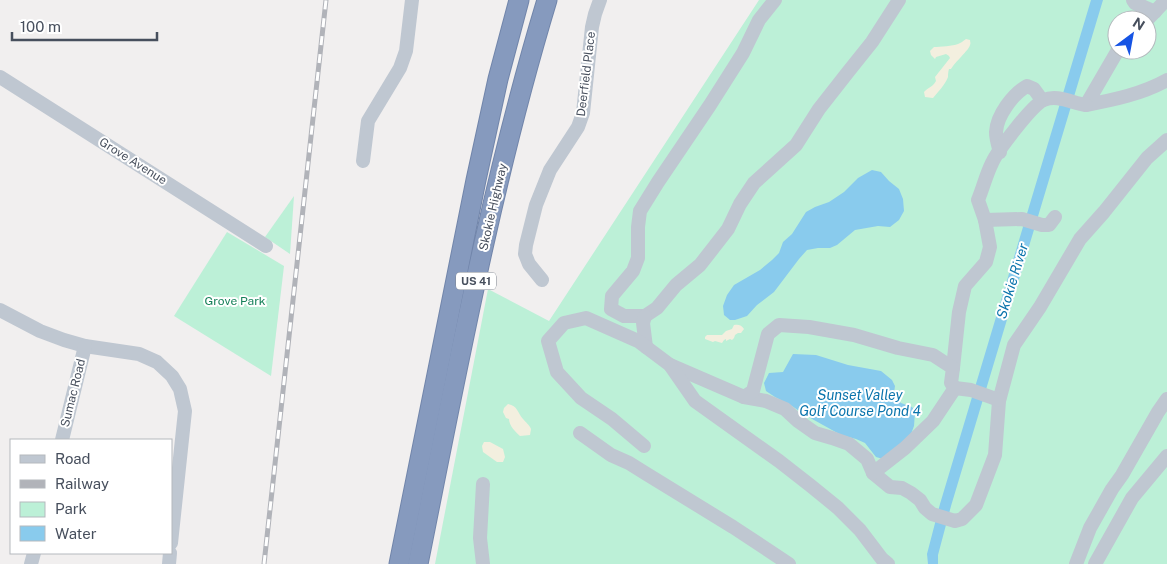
<svg xmlns="http://www.w3.org/2000/svg" width="1167" height="564" font-family="'Public Sans',sans-serif">
  <style>
    .green { fill: #bcf0d7; fill-rule: evenodd }
    .sand { fill: #f3efdf }
    .water { fill: #89cbed }
    .lines { fill: none; stroke-linecap: round; stroke-linejoin: round }
    .highway-casing { stroke: #7185aa; stroke-width: 21 }
    .minor { stroke: #bfc7d1; stroke-width: 14 }
    .highway { stroke: #869abe; stroke-width: 19 }
    .rail-casing { stroke: #b1b3b9; stroke-width: 5 }
    .rail { stroke: #fff; stroke-width: 3; stroke-dasharray: 9; stroke-linecap: butt }
    .labels { text-anchor: middle; stroke-width: 4; stroke-linejoin: round; paint-order: stroke }
    .shield { fill: #fff; stroke: #7e848e; stroke-width: 1 }
    .shield-label { font-size: 11px; font-weight: bold; fill: #474f5d }
    .street-label { font-size: 12px; fill: #474f5d; stroke: #fff }
    .park-label { font-size: 12px; fill: #168059; stroke: #fff }
    .water-label { font-size: 14px; font-style: italic; fill: #0a74ac; stroke: #fff }
  </style>
  <rect width="100%" height="100%" fill="#f1efef"/>
  <g class="green">
    <path d="M759 0H1167V564H435L488 289 549 321ZM1117 20H1147V50H1117Z"/>
    <polygon points="294,196 290,254 265,237"/>
    <polygon points="227,232 284,266 271,376 174,316"/>
  </g>
  <g class="sand">
    <path d="M966 39 970 40C970 42 971 43 970 45 969 50 955 62 951 69H949C948 72 948 75 948 77 945 85 938 92 933 98L925 97 924 92C928 87 932 88 936 81L935 77 950 58 949 56 946 54 936 57 935 59 931 55 930 51 934 47C940 47 953 46 958 44 961 43 963 41 966 39Z"/>
    <path d="M734 325C738 324 742 325 744 329L741 333H738L735 335 734 338 732 340 730 339 726 341V339L724 340 722 343 715 341 713 342 705 339V337L707 335H722L726 331 732 329Z"/>
    <path d="M508 404C518 406 517 412 523 419 526 423 529 424 531 429L530 435 520 436C516 432 509 426 509 419L506 418 503 412 504 408Z"/>
    <polygon points="484,442 490,442 503,449 505,457 503,462 497,462 483,452 482,446"/>
  </g>
  <g class="water">
    <polygon points="1091,0 1103,0 951,506 938,555 938,564 928,564 927,554 940,504"/>
    <polygon points="872,170 881,172 889,181 899,189 903,199 904,211 899,220 890,227 878,226 855,230 837,245 830,248 818,248 807,250 799,259 774,292 757,305 747,316 735,320 730,320 724,315 723,306 727,295 734,285 760,270 772,260 779,253 783,242 792,234 806,212 815,207 829,202 844,192 858,178"/>
    <polygon points="793,354 816,355 848,365 881,371 892,380 895,386 894,393 896,399 901,403 912,407 915,412 914,426 911,434 883,459 876,457 865,443 856,439 841,435 805,415 792,406 775,397 766,391 764,383 769,373 783,372"/>
  </g>
  <g class="lines">
    <g class="highway-casing">
      <g id="highway">
        <polyline points="399,564 476,180 498,79 519,0"/>
        <path d="M418 564C456 375 491 185 547 0"/>
      </g>
    </g>
    <g class="minor">
      <polyline points="775,0 759,20 743,53 710,105 658,182 640,211 638,227 638,258 633,271 612,296 611,309 624,316 645,316 657,308 676,285 700,265 728,229 740,204 754,183 796,145 819,109 848,72 872,42 899,0"/>
      <polyline points="1133,0 1135,3 1155,12"/>
      <polyline points="1147,20 1166,0"/>
      <path d="M1118 50 1086 105C1113 100 1142 94 1167 80"/>
      <polyline points="0,77 266,246"/>
      <path d="M1000 152C998 145 996 139 996 132 997 115 1013 94 1027 86L1034 89 1042 100"/>
      <polyline points="363,161 368,121 400,68 406,51 412,0"/>
      <polyline points="985,220 1022,219 1042,225 1049,225 1055,217"/>
      <polyline points="542,280 529,264 525,254 526,245 536,205 550,170 578,127 583,113 592,27 595,14 600,0"/>
      <polyline points="0,310 40,331 64,340 85,346 139,354 157,362 172,376 180,389 185,411 171,543"/>
      <polyline points="645,316 643,323 646,347"/>
      <polyline points="670,365 744,397 766,401 785,409 798,421 815,433 832,438 849,444 867,459 873,473 890,487 902,488 911,493 920,500 925,508 932,514 955,521 962,519 976,505 995,455 999,401 1014,345 1040,307 1080,239 1104,212 1147,158 1167,140"/>
      <path d="M953 368 959 312 965 286 986 262 990 247 985 220 978 200C983 188 986 175 992 163 997 151 1033 104 1044 100 1057 94 1072 103 1086 105"/>
      <polyline points="955,388 971,390 999,400"/>
      <polyline points="744,397 753,391 768,334 779,325 809,327 854,335 898,348 933,355 953,368 951,383 955,388"/>
      <polyline points="580,433 611,455 629,463 645,473 733,527 789,564"/>
      <polyline points="62,440 85,346"/>
      <polyline points="644,446 612,419 581,398 557,372 548,341 564,323 586,318 638,341 670,365 695,401 779,461 811,486 838,508 860,530 882,559 888,564"/>
      <polyline points="873,473 905,448 933,421 955,388"/>
      <polyline points="483,484 480,538 483,564"/>
      <polyline points="31,564 34,553"/>
      <polyline points="169,564 170,553"/>
      <polyline points="1076,564 1090,528 1112,489 1122,475 1158,412 1167,399"/>
      <polyline points="1095,564 1132,498 1167,456"/>
    </g>
    <use href="#highway" class="highway"/>
    <g class="rail-casing">
      <polyline id="rail" points="264,564 326,0"/>
    </g>
    <use href="#rail" class="rail"/>
  </g>
  <g class="labels">
    <rect class="shield" x="456" y="272.5" width="40" height="17" rx="4"/>
    <g class="shield-label">
      <text x="476" y="285">US 41</text>
    </g>
    <g class="street-label">
      <text transform="translate(586 74) rotate(-83)" y="4">Deerfield Place</text>
      <text transform="translate(133 161) rotate(32)" y="4">Grove Avenue</text>
      <text transform="translate(493 207) rotate(-77)" y="4">Skokie Highway</text>
      <text transform="translate(73 393) rotate(-76)" y="4">Sumac Road</text>
    </g>
    <g class="park-label">
      <text x="235" y="305">Grove Park</text>
    </g>
    <g class="water-label">
      <text transform="translate(1012 281) rotate(-73)" y="5">Skokie River</text>
      <text x="860" y="400">Sunset Valley<tspan x="860" dy="16">Golf Course Pond 4</tspan></text>
    </g>
  </g>
  <rect x="10" y="439" width="162" height="115" fill="#ffffff" stroke="#b5b9be"/>
  <rect x="20" y="455" width="25" height="8" fill="#bfc7d1" stroke="#b5b9be"/>
  <text x="55" y="464" font-size="15" fill="#474f5d">Road</text>
  <rect x="20" y="480" width="25" height="8" fill="#b1b3b9" stroke="#b5b9be"/>
  <text x="55" y="489" font-size="15" fill="#474f5d">Railway</text>
  <rect x="20" y="502" width="25" height="15" fill="#bcf0d7" stroke="#b5b9be"/>
  <text x="55" y="514" font-size="15" fill="#474f5d">Park</text>
  <rect x="20" y="526" width="25" height="15" fill="#89cbed" stroke="#b5b9be"/>
  <text x="55" y="539" font-size="15" fill="#474f5d">Water</text>
  <g transform="translate(1132 35) rotate(32)"><circle r="24" fill="#ffffff" stroke="#b5b9be"/>
  <path d="M0-4L9 19L0 12L-9 19Z" fill="#1654e4"/>
  <text y="-8" font-size="14" font-weight="bold" text-anchor="middle" fill="#474f5d">N</text>
  </g>
  <path d="M12 32v8h145v-8" fill="none" stroke="#474f5d" stroke-width="2.5"/>
  <text x="20" y="32" font-size="15" fill="#474f5d" stroke="#ffffff" stroke-width="4" paint-order="stroke">100 m</text>
</svg>
